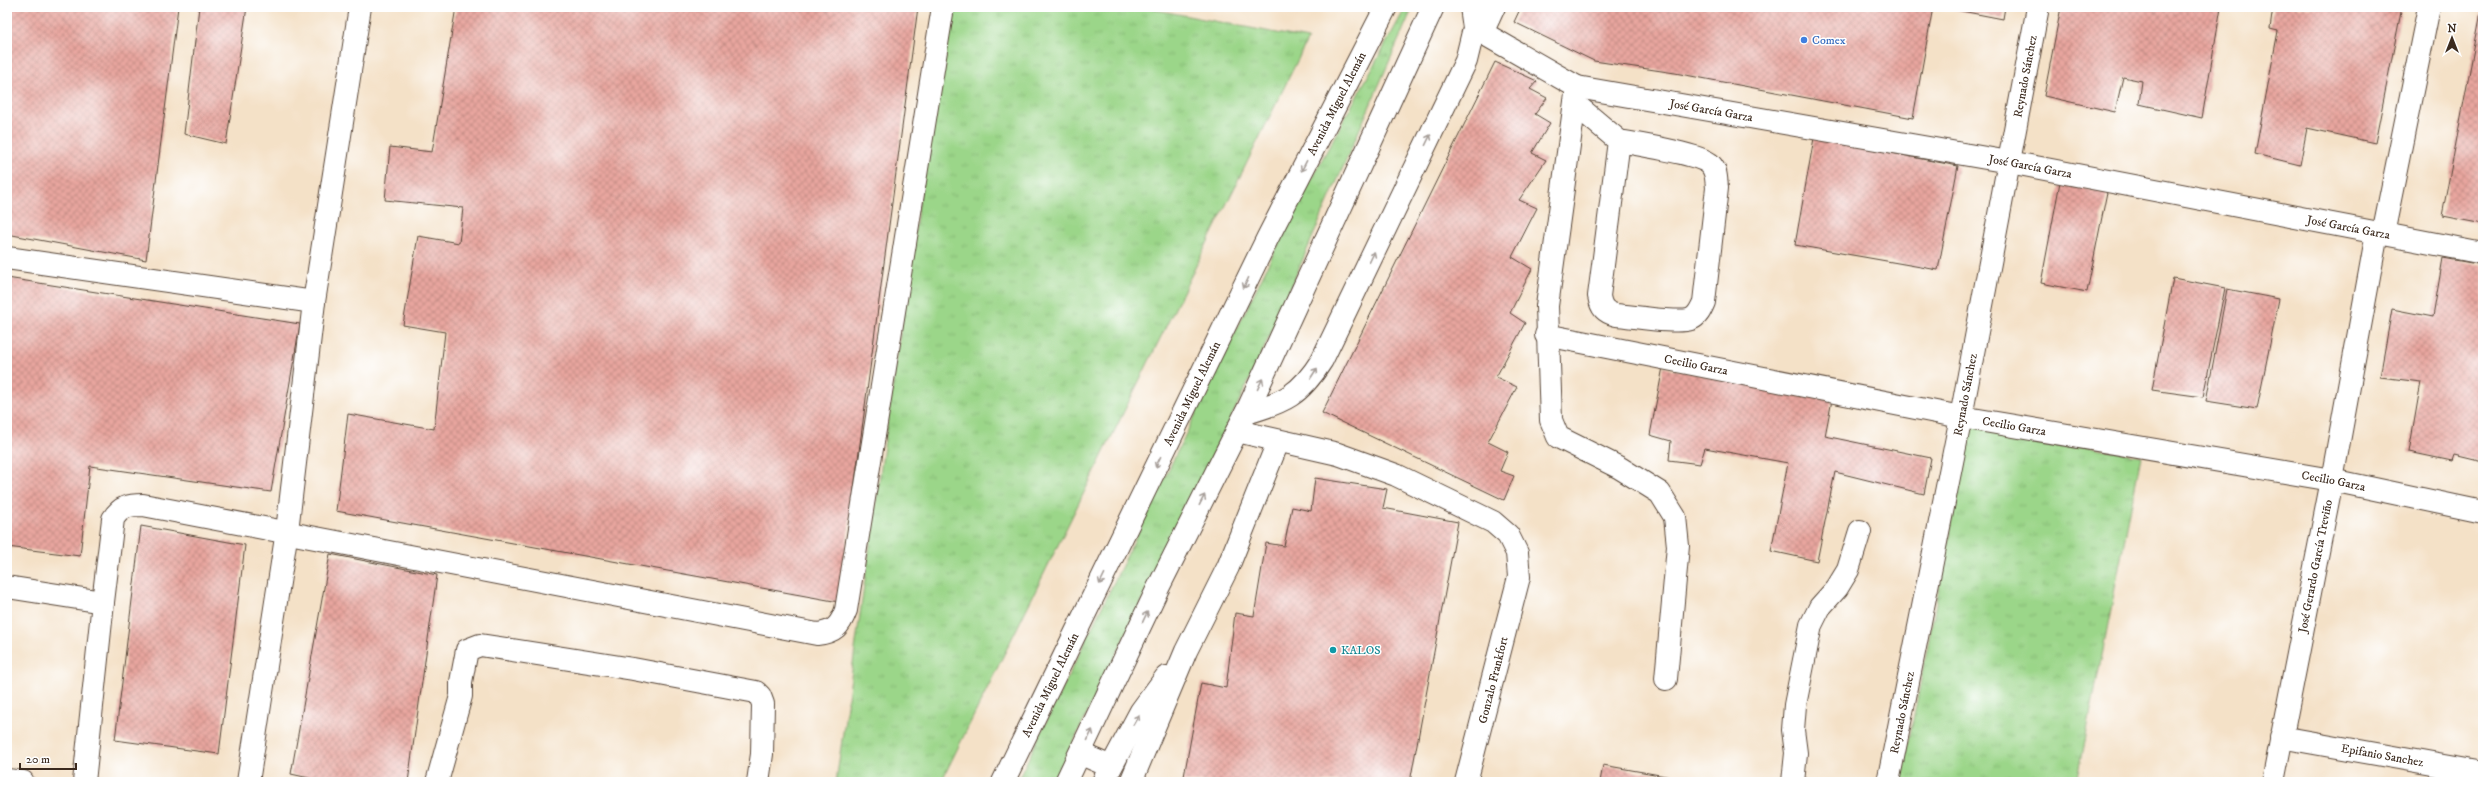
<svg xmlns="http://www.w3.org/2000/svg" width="2490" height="789" font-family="'IM FELL DW Pica',serif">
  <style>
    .grass { fill: url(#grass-tufts); stroke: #6b8054 }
    .building { fill: url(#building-cross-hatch) }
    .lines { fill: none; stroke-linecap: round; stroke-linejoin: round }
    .minor-casing { stroke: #574537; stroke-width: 24 }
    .highway-casing { stroke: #574537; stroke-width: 24 }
    .minor { stroke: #fff; stroke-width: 22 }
    .highway { stroke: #fff; stroke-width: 22 }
    .rail { stroke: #3b2a1e; stroke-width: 3; stroke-dasharray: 6 3; stroke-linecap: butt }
    .oneway { stroke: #a79f9a }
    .shop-dot { fill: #3f7fe0; stroke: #fff; stroke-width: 1.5 }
    .culture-dot { fill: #0f9aa8; stroke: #fff; stroke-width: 1.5 }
    .labels { text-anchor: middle; stroke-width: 3; stroke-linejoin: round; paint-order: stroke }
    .shop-label { font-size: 12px; fill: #366cbe; stroke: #fff; text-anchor: start }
    .street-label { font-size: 12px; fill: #3b2a1e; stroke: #fff }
    .culture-label { font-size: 12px; fill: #0d838f; stroke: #fff; text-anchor: start }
  </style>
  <defs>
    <pattern id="grass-tufts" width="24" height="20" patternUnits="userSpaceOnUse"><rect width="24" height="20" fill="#9bd689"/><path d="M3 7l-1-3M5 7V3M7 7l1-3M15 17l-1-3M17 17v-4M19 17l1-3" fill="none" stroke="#86b876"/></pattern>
    <pattern id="building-cross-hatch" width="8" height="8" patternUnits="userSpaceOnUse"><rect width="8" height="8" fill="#e8a69f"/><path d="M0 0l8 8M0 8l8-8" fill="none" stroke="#bd8781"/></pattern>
  </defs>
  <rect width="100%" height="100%" fill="#fff"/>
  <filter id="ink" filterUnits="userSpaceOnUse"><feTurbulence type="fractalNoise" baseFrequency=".025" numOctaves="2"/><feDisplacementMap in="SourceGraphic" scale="8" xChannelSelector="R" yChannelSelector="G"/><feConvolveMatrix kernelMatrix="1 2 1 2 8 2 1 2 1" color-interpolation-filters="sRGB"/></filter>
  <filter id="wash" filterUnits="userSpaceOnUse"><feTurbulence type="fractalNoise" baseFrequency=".012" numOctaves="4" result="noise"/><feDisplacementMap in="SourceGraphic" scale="16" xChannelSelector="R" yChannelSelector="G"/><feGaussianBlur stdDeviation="0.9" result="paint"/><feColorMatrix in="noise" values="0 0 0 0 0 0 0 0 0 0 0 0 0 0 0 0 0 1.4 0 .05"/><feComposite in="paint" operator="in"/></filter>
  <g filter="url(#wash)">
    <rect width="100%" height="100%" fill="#f4e1c7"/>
    <g class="grass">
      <polygon points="947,7 1141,7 1308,39 941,782 836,782"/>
      <polygon points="1406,7 1413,7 1258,362 1054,782 1017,782 1298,203"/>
      <polygon points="1971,425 2141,456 2077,782 1901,782"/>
    </g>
    <g id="blocks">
      <g class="building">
        <polygon points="7,7 178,7 146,260 7,234"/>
        <polygon points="199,7 247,7 226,144 184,134"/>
        <polygon points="456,7 918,7 839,602 336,511 348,414 434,429 445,332 403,325 418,236 459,243 463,208 385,200 390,147 432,152"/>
        <polygon points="1521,7 1933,7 1913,118 1675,73 1594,61 1514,22"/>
        <polygon points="1941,7 2005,7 2003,19"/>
        <polygon points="2061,7 2221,7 2202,118 2139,104 2142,81 2123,77 2115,112 2044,96"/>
        <polygon points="2273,7 2402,7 2375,143 2307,128 2300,165 2255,154 2278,31 2270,29"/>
        <polygon points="2482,7 2483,7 2483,224 2442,216"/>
        <polygon points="1495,62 1537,81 1530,89 1547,98 1535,114 1550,123 1532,153 1546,160 1519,200 1537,208 1512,257 1532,269 1510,313 1525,323 1496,377 1517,387 1488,442 1508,452 1500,471 1514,476 1504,500 1322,413"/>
        <polygon points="1814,138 1958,166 1938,270 1795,245"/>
        <polygon points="2060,182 2107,192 2087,292 2041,283"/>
        <polygon points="2443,258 2483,265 2483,462 2454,455 2452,461 2409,452 2421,382 2380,377 2392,309 2433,317"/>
        <polygon points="7,278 300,324 271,492 90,466 80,556 7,547"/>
        <polygon points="2173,278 2225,288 2203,397 2152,390"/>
        <polygon points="2227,289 2279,299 2257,409 2206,401"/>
        <polygon points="1663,367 1832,400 1825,436 1931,458 1924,494 1835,472 1817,561 1771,551 1788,463 1705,448 1700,464 1669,460 1671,441 1650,435"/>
        <polygon points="1315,478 1387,489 1383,508 1458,522 1410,782 1183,782 1201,683 1226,688 1235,613 1254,616 1266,543 1284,546 1292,507 1311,511"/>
        <polygon points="141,526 245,545 219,754 115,740"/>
        <polygon points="330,554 437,575 408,782 327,782 291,774"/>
        <polygon points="1603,765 1694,781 1694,782 1600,782"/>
      </g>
    </g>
  </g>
  <g filter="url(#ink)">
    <use href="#blocks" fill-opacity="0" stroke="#574537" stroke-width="1"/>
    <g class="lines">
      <g class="minor-casing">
        <g id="minor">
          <path id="s1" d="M1474 28 1577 87 2009 162 2483 253"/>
          <polyline points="1482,33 1494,7"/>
          <polyline points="1577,87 1547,306 1551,420 1558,437 1620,468 1660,493 1675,517 1678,546 1666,679"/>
          <path d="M1575 104 1619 141 1599 296C1601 308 1605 312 1616 315 1632 316 1677 324 1691 319 1698 316 1701 309 1704 302L1717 188C1716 179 1717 171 1710 164 1700 154 1636 144 1619 141"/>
          <polyline points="2383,234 2429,7"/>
          <polyline points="7,258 314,302"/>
          <path id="s2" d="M1546 335 1961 417 2332 480 2483 512"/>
          <path d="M1246 413C1285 402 1300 395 1322 360L1466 61 1474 28 1471 7"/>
          <polyline points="1237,431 1338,454 1396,475 1493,522 1508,535 1517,553 1519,577 1466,782"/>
          <path d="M7 587 103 602 113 519C121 506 129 505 143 505L817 634C835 632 840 626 846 610L943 7"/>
          <path id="s3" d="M2281 737 2483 773"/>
          <polyline points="1081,754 1109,766"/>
          <polyline points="7,780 23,782"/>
          <polyline points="84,782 103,602"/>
          <polyline points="248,782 287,531 314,302 360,7"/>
          <polyline points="437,782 461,696 461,682 467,650 480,645 633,669 756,692 760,696 763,704 762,754 758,782"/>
          <polyline points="1103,782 1141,711 1166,677"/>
          <polyline points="1131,782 1186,651 1228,567 1278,442"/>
          <polyline points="1793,782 1796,753 1793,730 1795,705 1811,625 1820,607 1837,588 1848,570 1860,531"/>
          <path id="s4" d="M1888 782 1961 417 2038 7"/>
          <path id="s5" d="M2273 782 2332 480 2377 233"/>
        </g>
      </g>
      <g class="highway-casing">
        <g id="highway">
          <path id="s6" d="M1003 782 1267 239 1386 7"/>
          <polyline points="1066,782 1158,588 1246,413 1433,7"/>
        </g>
      </g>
      <use href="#minor" class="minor"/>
      <use href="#highway" class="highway"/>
      <polyline class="rail" points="1301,7 1318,9"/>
    </g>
    <defs><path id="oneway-shaft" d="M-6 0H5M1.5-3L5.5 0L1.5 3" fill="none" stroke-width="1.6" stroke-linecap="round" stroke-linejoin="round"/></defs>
    <g class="oneway">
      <use href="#oneway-shaft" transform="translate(1428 140) rotate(-64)"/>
      <use href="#oneway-shaft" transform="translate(1304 166) rotate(117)"/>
      <use href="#oneway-shaft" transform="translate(1372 257) rotate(-64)"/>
      <use href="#oneway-shaft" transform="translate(1246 283) rotate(116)"/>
      <use href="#oneway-shaft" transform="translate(1314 373) rotate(-57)"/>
      <use href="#oneway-shaft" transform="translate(1260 384) rotate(-65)"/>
      <use href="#oneway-shaft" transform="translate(1158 462) rotate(116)"/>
      <use href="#oneway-shaft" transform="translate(1202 500) rotate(-63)"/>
      <use href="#oneway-shaft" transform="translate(1102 579) rotate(116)"/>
      <use href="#oneway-shaft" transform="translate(1145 617) rotate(-65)"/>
      <use href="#oneway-shaft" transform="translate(1136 720) rotate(-60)"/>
      <use href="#oneway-shaft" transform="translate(1090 735) rotate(-65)"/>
    </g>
  </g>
  <circle class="shop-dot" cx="1804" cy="40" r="4"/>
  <circle class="culture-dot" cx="1333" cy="650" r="4"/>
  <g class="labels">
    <g class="shop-label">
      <text x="1812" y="44">Comex</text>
    </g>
    <g class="street-label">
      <text dy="4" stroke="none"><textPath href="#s4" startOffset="719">Reynado Sánchez</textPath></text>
      <text dy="4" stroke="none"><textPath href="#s6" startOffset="756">Avenida Miguel Alemán</textPath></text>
      <text dy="4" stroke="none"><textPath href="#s1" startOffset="255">José García Garza</textPath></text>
      <text dy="4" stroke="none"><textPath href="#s1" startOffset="579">José García Garza</textPath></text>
      <text dy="4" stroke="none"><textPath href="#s1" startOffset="903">José García Garza</textPath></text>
      <text dy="4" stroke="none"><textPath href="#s2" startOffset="153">Cecilio Garza</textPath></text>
      <text dy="4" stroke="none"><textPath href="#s6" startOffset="432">Avenida Miguel Alemán</textPath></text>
      <text dy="4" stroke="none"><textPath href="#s4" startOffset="395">Reynado Sánchez</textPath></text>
      <text dy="4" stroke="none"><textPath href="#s2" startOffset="477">Cecilio Garza</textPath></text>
      <text dy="4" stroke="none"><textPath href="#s2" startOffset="801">Cecilio Garza</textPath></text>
      <text dy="4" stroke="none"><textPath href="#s5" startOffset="220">José Gerardo García Treviño</textPath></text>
      <text transform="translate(1493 680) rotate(-76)" y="4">Gonzalo Frankfort</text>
      <text dy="4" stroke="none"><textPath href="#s6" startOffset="108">Avenida Miguel Alemán</textPath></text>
      <text dy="4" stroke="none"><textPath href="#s4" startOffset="71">Reynado Sánchez</textPath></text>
      <text dy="4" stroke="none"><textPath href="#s3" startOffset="103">Epifanio Sanchez</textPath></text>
    </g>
    <g class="culture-label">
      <text x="1341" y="654">KALOS</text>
    </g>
  </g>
  <rect width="2490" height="789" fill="none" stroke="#fff" stroke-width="24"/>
  <g transform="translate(2452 38)" stroke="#ffffff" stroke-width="3" paint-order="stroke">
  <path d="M0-3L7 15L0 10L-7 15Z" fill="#3b2a1e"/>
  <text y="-6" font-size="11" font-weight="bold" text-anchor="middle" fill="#3b2a1e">N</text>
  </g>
  <path d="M20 763v6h56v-6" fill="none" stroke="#3b2a1e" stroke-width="2"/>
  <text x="26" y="763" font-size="12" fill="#3b2a1e" stroke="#ffffff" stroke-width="3" paint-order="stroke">20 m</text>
</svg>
